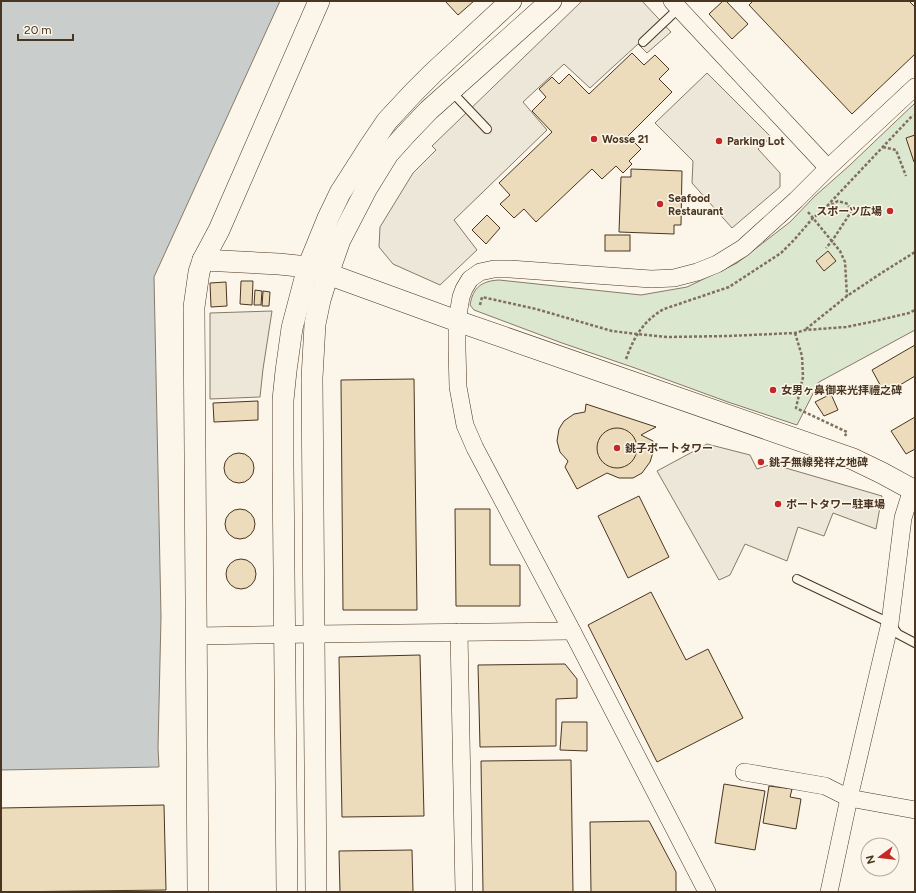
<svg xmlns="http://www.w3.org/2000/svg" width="916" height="893" font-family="Figtree,'Noto Sans JP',sans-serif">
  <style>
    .green { fill: #dce7d0; stroke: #887966 }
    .parking { fill: #ede7d9; stroke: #887966 }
    .water { fill: #c9cecd; stroke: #887966 }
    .building { fill: #ecdcbc; stroke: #4a3520 }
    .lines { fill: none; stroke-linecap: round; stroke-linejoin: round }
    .service-casing { stroke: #4a3520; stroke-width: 10 }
    .minor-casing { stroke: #4a3520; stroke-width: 18 }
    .tertiary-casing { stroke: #4a3520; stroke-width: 22 }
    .path { stroke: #7f6f5c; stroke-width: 2.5; stroke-dasharray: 3 2; stroke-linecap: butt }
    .service { stroke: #fbf6e9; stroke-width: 8 }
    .minor { stroke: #fbf6e9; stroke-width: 17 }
    .tertiary { stroke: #fbf6e9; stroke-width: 21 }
    .poi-dot { fill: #c62828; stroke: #fbf6e9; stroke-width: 1.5 }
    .labels { text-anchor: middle; stroke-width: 3; stroke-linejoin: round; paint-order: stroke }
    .poi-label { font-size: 11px; font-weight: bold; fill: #4a3520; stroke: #fbf6e9; text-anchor: start }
  </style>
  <rect width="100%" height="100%" fill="#fbf6e9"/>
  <path class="green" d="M915 103V330L819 382 797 425 728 402 635 368 562 343 474 310 470 305C473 287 482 281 499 280L641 295 687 287 737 263 790 222 815 196 850 165Z"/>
  <g class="parking">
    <polygon points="582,1 622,1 623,2 624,1 642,1 671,32 647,53 638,44 590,88 564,64 523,102 547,130 454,220 477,250 440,285 393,264 379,247 380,227 413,173 436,150 432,146"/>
    <polygon points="707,73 771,137 758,149 780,173 780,187 732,228 692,183 693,161 655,123"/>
    <polygon points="272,311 263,369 260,397 210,399 210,313"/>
    <polygon points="707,444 750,455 757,469 772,464 882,496 876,529 833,513 824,536 798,527 787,561 745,544 730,575 719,580 657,471"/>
  </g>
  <polygon class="water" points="1,1 280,1 154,277 161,617 158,748 159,767 1,770"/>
  <g class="building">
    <polygon points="445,1 474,1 458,15"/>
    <polygon points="723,1 726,1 748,24 732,39 709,14"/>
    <polygon points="753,1 909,1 915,7 915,54 852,114 749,5"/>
    <polygon points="632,53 644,65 655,55 669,69 659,79 672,92 628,136 641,149 629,161 632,164 623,173 616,166 602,179 592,169 536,222 524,209 514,218 500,204 510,195 499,183 552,132 532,111 546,97 539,89 552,77 559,84 569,74 589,94"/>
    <polygon points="915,135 915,162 914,162 906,138"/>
    <polygon points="631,169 682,171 681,225 674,225 674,234 619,232 621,177 631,177"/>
    <polygon points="487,215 500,228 486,244 472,230"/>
    <rect x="605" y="235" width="25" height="16"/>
    <polygon points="828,251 836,261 824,271 816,261"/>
    <polygon points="241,281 253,281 252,305 240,304"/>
    <polygon points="226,282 227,306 211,307 210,283"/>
    <polygon points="255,290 262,291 261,305 254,305"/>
    <polygon points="263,291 270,292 269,306 262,306"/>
    <polygon points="915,345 915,376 885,394 872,370"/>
    <polygon points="414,379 417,610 343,610 341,380"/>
    <polygon points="831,394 838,410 824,416 815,402"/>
    <polygon points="258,401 258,420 214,422 213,403"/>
    <polygon points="586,404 656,427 641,435 653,441 654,449 650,462 642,473 633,478 619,478 607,473 577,489 565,467 568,461 560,452 557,441 559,429 564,421 574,414 585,412"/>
    <polygon points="915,417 915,449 906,454 891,431"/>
    <circle cx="617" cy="448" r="20"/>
    <circle cx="239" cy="468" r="15"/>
    <polygon points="639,496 669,557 628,578 598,516"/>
    <circle cx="240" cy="524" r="15"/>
    <polygon points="455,509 490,509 490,565 520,565 520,606 456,606"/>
    <circle cx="241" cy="574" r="15"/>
    <polygon points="651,592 686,660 708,649 743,718 657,762 588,625"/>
    <polygon points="420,655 424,816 342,817 339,657"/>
    <polygon points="565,664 577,679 577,698 556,699 556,746 480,747 478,665"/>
    <polygon points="562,722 587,722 587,751 560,750"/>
    <polygon points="571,760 573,892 483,892 481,761"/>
    <polygon points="724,784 765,791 755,850 715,843"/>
    <polygon points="769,786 792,789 790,797 801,799 796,829 763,823"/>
    <polygon points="164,805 166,890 1,892 1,808"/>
    <polygon points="649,821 676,872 676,892 591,892 590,822"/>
    <polygon points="412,850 413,892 340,892 339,851"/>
  </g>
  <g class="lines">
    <g class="service-casing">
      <g id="service">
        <polyline points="643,42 679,8"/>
        <polyline points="451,91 487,129"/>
        <polyline points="797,579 890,623 898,634 915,643"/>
      </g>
    </g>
    <g class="minor-casing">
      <g id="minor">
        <polyline points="672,1 828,168"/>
        <polyline points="459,632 464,892"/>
        <polyline points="196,636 314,634 572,631"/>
        <polyline points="744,772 825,786 849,798 915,810"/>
        <polyline points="707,892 572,631 475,448 465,425 458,387 457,349 457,321 461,297 464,289 470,279 480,272 494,269 510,269 651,279 674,278 697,272 717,264 743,248 796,200 828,168 915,87"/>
        <polyline points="829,892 849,798 890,623 903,518 912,489"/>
      </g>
    </g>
    <g class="tertiary-casing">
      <g id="tertiary">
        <polyline points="203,260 279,264 308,267 328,274 457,321 853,459 882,473 915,491"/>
        <polyline points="198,892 194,307 199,272 203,260 219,230 319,1"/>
        <polyline points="287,892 283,464 283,400 286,371 292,328 308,267 328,218 340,193 370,146 387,121 414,92 433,73 511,1"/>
        <polyline points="316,892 312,378 315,324 320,300 328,274 340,240 367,188 388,154 406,134 429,110 551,1"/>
      </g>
    </g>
    <g class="path">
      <polyline points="883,147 896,150 906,176"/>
      <polyline points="827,206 913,115"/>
      <polyline points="808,212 840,251 845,262 847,296"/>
      <polyline points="480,305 482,297 536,309 612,331 637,334 667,337 728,336 795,333 805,330 846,327 871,322 909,313 915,310"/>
      <polyline points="806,329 847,296 883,272 915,252"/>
      <polyline points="795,333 802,356 803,377 796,408 847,432 845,436"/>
      <path d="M626 359C634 337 643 321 664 309L729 287 781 253 794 240 813 218 824 209 838 201 848 204 851 212 832 241 826 248"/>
    </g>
    <use href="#service" class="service"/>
    <use href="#minor" class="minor"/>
    <use href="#tertiary" class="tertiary"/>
  </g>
  <g class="poi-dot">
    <circle cx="594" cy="139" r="4"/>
    <circle cx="719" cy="141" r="4"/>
    <circle cx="660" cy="204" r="4"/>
    <circle cx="890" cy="211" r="4"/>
    <circle cx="773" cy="390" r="4"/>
    <circle cx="617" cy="448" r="4"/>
    <circle cx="761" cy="462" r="4"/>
    <circle cx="778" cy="504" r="4"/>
  </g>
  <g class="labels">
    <g class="poi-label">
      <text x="602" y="143">Wosse 21</text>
      <text x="727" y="145">Parking Lot</text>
      <text x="668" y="202">Seafood<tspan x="668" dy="13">Restaurant</tspan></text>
      <text x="882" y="215" text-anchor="end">スポーツ広場</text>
      <text x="781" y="394">女男ヶ鼻御来光拝禮之碑</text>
      <text x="625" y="452">銚子ポートタワー</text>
      <text x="769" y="466">銚子無線発祥之地碑</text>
      <text x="786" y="508">ポートタワー駐車場</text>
    </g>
  </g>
  <rect width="916" height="893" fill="none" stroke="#4a3520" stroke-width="4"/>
  <g transform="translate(880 857) rotate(255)"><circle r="19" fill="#fbf6e9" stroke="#b4a999"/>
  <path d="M0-3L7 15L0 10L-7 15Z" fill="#c62828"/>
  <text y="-6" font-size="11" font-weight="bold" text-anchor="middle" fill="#4a3520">N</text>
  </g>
  <path d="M18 34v6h55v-6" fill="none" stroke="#4a3520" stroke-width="2"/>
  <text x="24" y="34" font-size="12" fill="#4a3520" stroke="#fbf6e9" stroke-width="3" paint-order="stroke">20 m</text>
</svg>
